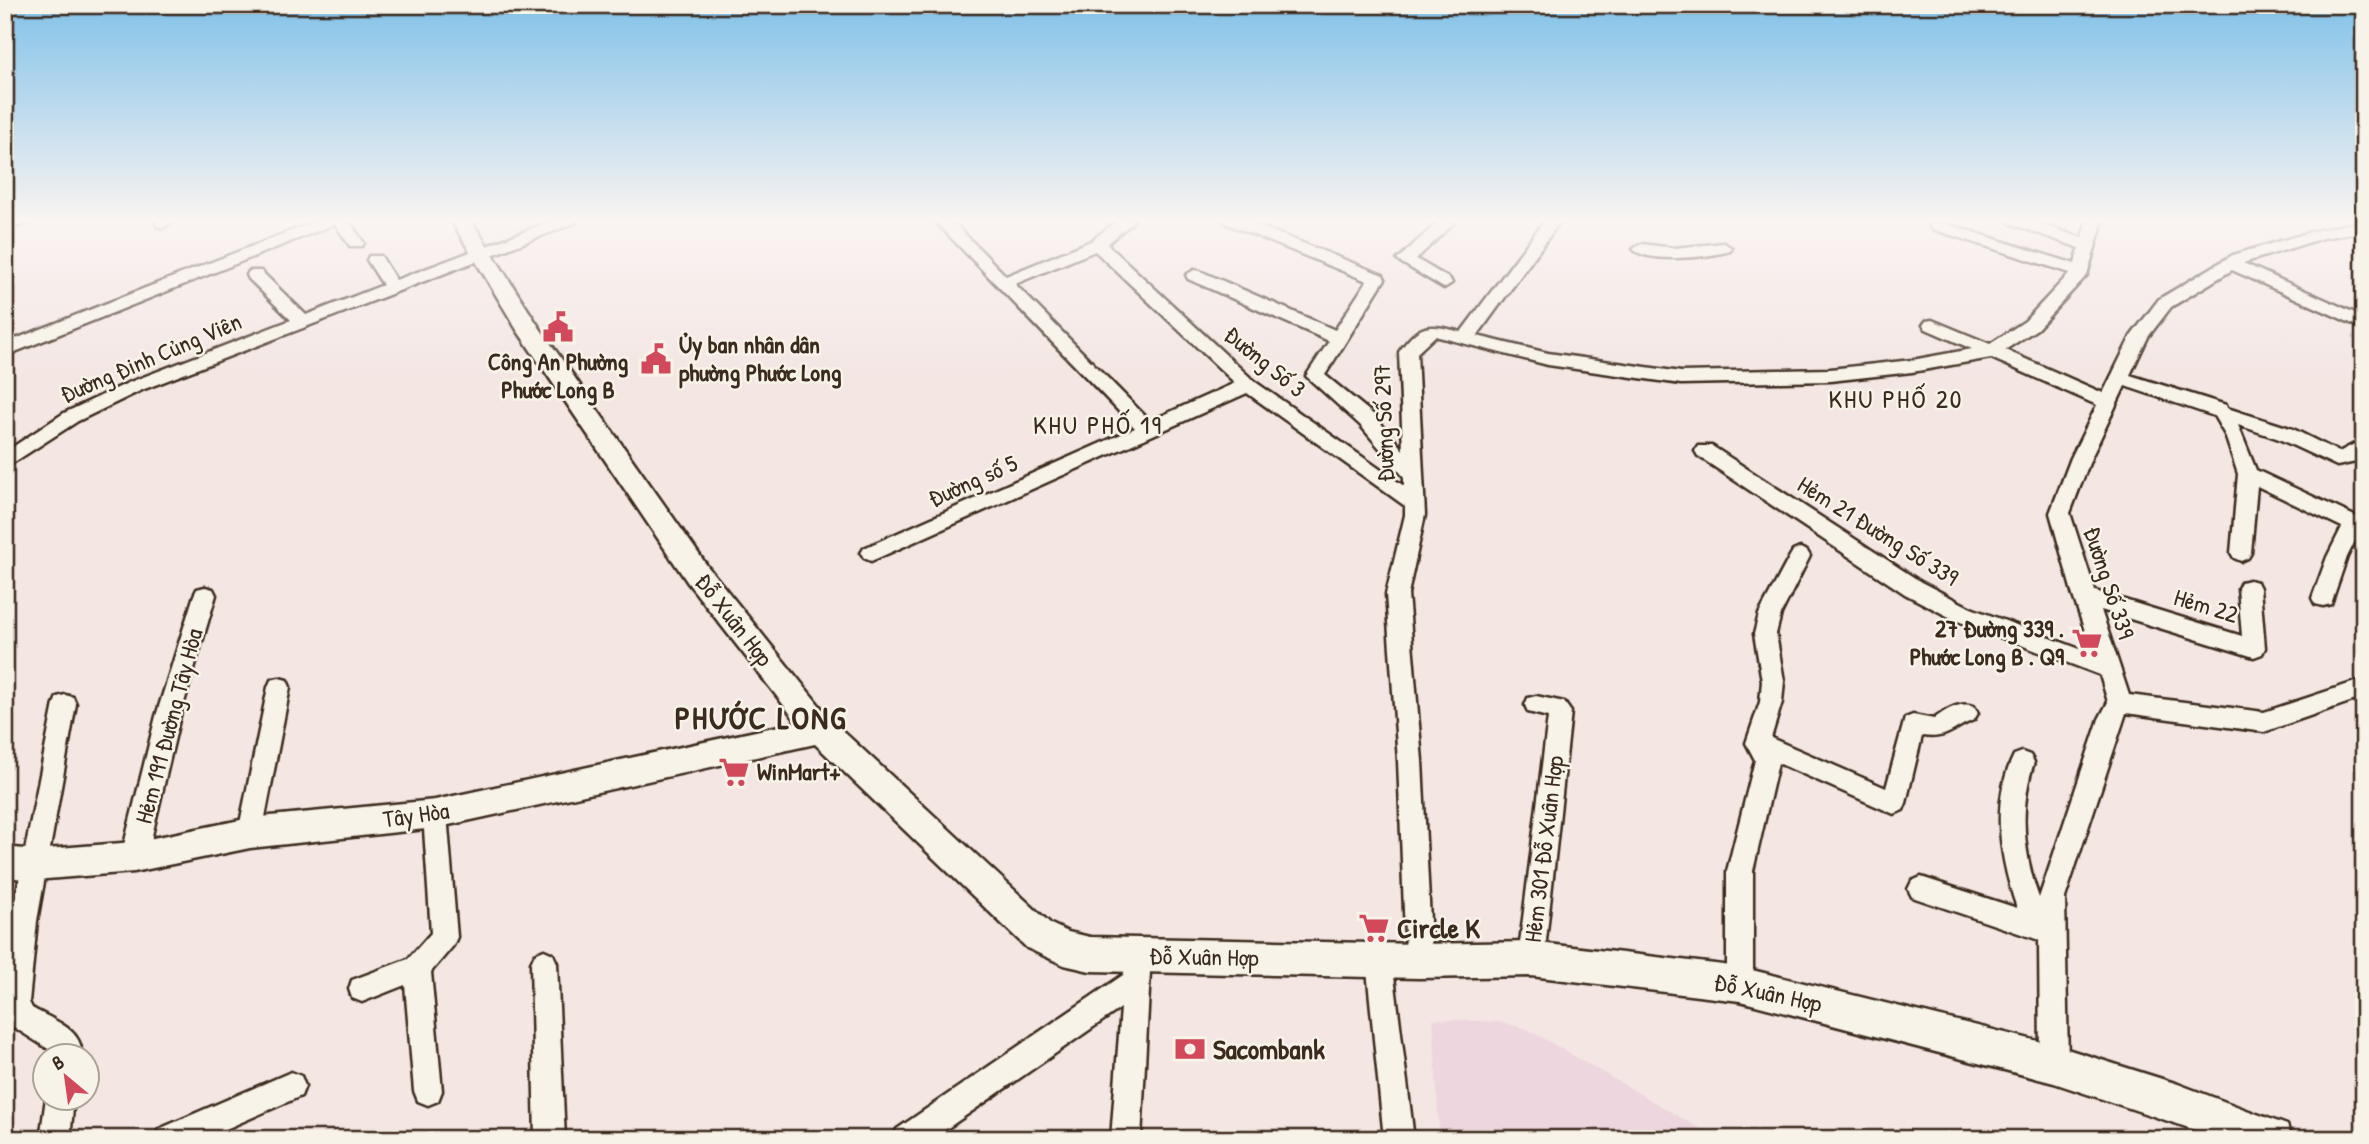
<svg xmlns="http://www.w3.org/2000/svg" width="2369" height="1144" font-family="'Patrick Hand',sans-serif">
  <style>
    .built { fill: #eed6de }
    .lines { fill: none; stroke-linecap: round; stroke-linejoin: round }
    .minor-casing { stroke: #3b2a1e; stroke-width: 5 }
    .major-casing { stroke: #3b2a1e; stroke-width: 5 }
    .minor { fill: #f7f3e8; fill-rule: evenodd }
    .major { fill: #f7f3e8; fill-rule: evenodd }
    .labels { text-anchor: middle; stroke-width: 5; stroke-linejoin: round; paint-order: stroke }
    .poi-label { font-size: 24px; font-weight: bold; fill: #3b2a1e; stroke: #f7f3e8; text-anchor: start }
    .street-label { font-size: 24px; fill: #3b2a1e; stroke: #f7f3e8 }
    .neighbourhood-label { font-size: 26px; letter-spacing: 2px; fill: #3b2a1e; stroke: #f7f3e8 }
    .near-poi-label { font-size: 28px; font-weight: bold; fill: #3b2a1e; stroke: #f7f3e8; text-anchor: start }
    .district-label { font-size: 32px; font-weight: bold; letter-spacing: 2px; fill: #3b2a1e; stroke: #f7f3e8 }
  </style>
  <rect width="100%" height="100%" fill="#f3e6e3"/>
  <filter id="ink" filterUnits="userSpaceOnUse"><feTurbulence type="fractalNoise" baseFrequency=".0143" numOctaves="2"/><feDisplacementMap in="SourceGraphic" scale="14" xChannelSelector="R" yChannelSelector="G"/><feConvolveMatrix kernelMatrix="1 2 1 2 8 2 1 2 1" color-interpolation-filters="sRGB"/></filter>
  <g filter="url(#ink)">
    <polygon class="built" points="1433,1019 1501,1022 1527,1029 1718,1139 1444,1139 1439,1130"/>
    <g class="lines">
      <g class="minor-casing">
        <g id="minor">
          <polygon points="30,220 28,223 5,231 5,221"/>
          <polygon points="155,220 171,220 171,223 163,228 157,226"/>
          <polygon points="319,220 348,220 364,243 362,246 350,246 335,224 5,356 5,343"/>
          <polygon points="555,220 577,220 575,223 142,390 78,421 5,468 5,452 64,413 130,382 291,320 249,279 247,275 249,271 261,271 306,315 383,285 367,260 369,256 381,256 396,280"/>
          <path d="M934 220H951L1006 276 1091 241 1118 220H1135L1107 244 1254 381 1404 486V477L1360 425 1306 376 1329 341 1188 279 1186 275 1194 270 1200 271 1335 330 1367 281 1225 223 1223 220H1244L1383 275 1385 279 1325 375 1374 415 1403 450 1399 352C1420 322 1429 324 1461 332L1545 220H1561L1477 336 1548 353 1681 372 1830 369 1912 360 1972 349 1926 329 1923 325 1926 321 1932 320 1990 344 2025 321 2070 273 1932 229 1930 226 1932 223H1944L2075 264 2079 248 2009 223 2007 220H2029L2082 238 2087 220H2103L2087 275 2037 329 2005 350 2103 393 2131 336 2159 299 2233 255 2314 231 2364 221V231L2323 238 2243 263 2364 317V329L2232 270 2171 307 2148 337 2130 375 2226 405 2227 408 2293 429 2339 452 2364 439V456L2356 462 2337 466 2279 439 2238 425 2256 470 2361 519 2364 523 2347 557 2331 604 2323 606 2315 604 2312 598 2327 557 2342 527 2257 486 2251 553 2248 558 2241 561 2234 558 2231 553 2238 474 2225 435 2214 416 2125 386 2091 458 2070 513 2095 591 2242 636 2238 588 2241 582 2249 580 2257 582 2260 588 2265 648 2262 654 2254 657 2101 610 2129 695 2264 712 2364 679V697L2264 732 2126 713 2065 898 2068 1064 2064 1074 2054 1078 2044 1074 2040 1064 2039 940 1912 897 1908 889 1912 881 1921 877 2017 908C2000 859 1990 803 2014 755L2022 752 2030 755 2034 762C2019 807 2023 854 2039 898L2099 719 2108 702 2100 675 1955 620 1905 594 1698 456 1695 451 1698 446H1712L1921 582 1971 608 2093 654 2073 596 2050 513 2071 458 2097 405 1991 358 1912 372 1830 381 1681 384 1548 365 1435 336 1417 353 1425 515 1408 594 1422 761 1432 961 1428 970 1419 974 1410 970 1406 961 1398 761 1386 594 1405 515V506L1247 393 878 558 871 561 864 558 861 553 864 548 1135 428ZM1095 251 1235 383 1150 421 1015 284Z"/>
          <polygon points="1440,220 1457,220 1416,259 1450,279 1452,283 1444,288 1397,260"/>
          <path d="M1724 243 1732 248 1730 251C1709 257 1648 264 1633 249L1641 244 1674 248Z"/>
          <path d="M1800 548 1807 551 1810 556 1781 614 1776 634 1784 681 1782 702 1771 738 1886 788 1905 718 1913 715 1934 719C1945 710 1960 701 1974 706L1978 713 1974 720C1952 728 1948 740 1922 736L1906 803 1903 810 1894 814 1778 763 1753 871V984L1750 993 1740 997 1730 993 1727 984V871L1755 760 1746 743 1760 702 1762 681 1754 634 1759 614 1790 556 1793 551Z"/>
          <polygon points="205,587 213,589 216,595 180,716 147,857 143,865 134,868 125,865 121,857 156,716 194,595 197,589"/>
          <polygon points="279,678 287,680 290,687 262,833 259,841 250,844 241,841 238,833 268,687 271,680"/>
          <path d="M65 695 73 697 76 704 37 921 29 1002 32 1008C52 1020 84 1029 81 1056H53V1052L12 1026 5 1012V970L11 921 54 704 57 697Z"/>
          <polygon points="1536,696 1564,702 1571,712 1544,959 1540,968 1531,972 1522,968 1518,959 1548,717 1528,712 1525,705 1528,698"/>
          <polygon points="435,803 444,806 447,814 457,937 453,946 431,972 442,1091 438,1101 428,1105 418,1101 414,1091 405,985 362,1002 352,998 349,989 352,980 408,959 431,933 423,814 426,806"/>
          <polygon points="1379,947 1388,951 1392,960 1414,1139 1384,1139 1366,960 1370,951"/>
          <polygon points="544,950 553,954 557,963 565,1139 535,1139 531,963 535,954"/>
          <polygon points="1137,959 1146,963 1150,972 1141,1139 1111,1139 1121,1008 932,1139 893,1139 897,1129 1123,975 1128,963"/>
          <polygon points="291,1072 301,1076 305,1086 301,1096 203,1139 155,1139 159,1129"/>
          <polygon points="46,1098 74,1098 70,1139 40,1139"/>
        </g>
      </g>
      <g class="major-casing">
        <polygon id="major" points="451,220 471,220 539,327 708,567 832,721 1051,924 1068,932 1090,937 1419,944 1531,942 1740,967 2054,1045 2178,1084 2273,1120 2287,1125 2292,1139 2222,1139 2054,1083 1740,1001 1531,976 1419,978 1090,971 1064,965 1027,948 815,744 435,828 250,848 134,872 34,880 5,877 5,847 34,850 134,842 250,818 435,800 797,722 688,583 517,330"/>
      </g>
      <use href="#minor" class="minor"/>
      <use href="#major" class="major"/>
    </g>
  </g>
  <linearGradient id="sky" x2="0" y2="1"><stop stop-color="#82c2e8"/><stop offset="0.58" stop-color="#faf4f2"/><stop offset="1" stop-color="#faf4f2" stop-opacity="0"/></linearGradient>
  <rect width="2369" height="380" fill="url(#sky)"/>
  <defs>
    <g id="civic-bare" transform="scale(2.415)"><path d="M-.6-6.5H3V-4.5H.6V-3L4-1V1h2V6H-6V1h2V-1L-.6-3ZM-1.2 2.5V6h2.4V2.5Z" fill="#d1495b" stroke="#f7f3e8" stroke-width="2.5" paint-order="stroke"/></g>
    <g id="supermarket-bare" transform="scale(2.415)"><path d="M-6-5.5h2.5l.6 2H6L4.5 2H-2.5L-4.4-4H-6ZM-1.5 3.2a1.3 1.3 0 1 0 .1 0ZM3 3.2a1.3 1.3 0 1 0 .1 0Z" fill="#d1495b" stroke="#f7f3e8" stroke-width="2.5" paint-order="stroke"/></g>
    <g id="bank-bare" transform="scale(2.415)"><path d="M-6-4H6V4H-6ZM0-2.3a2.3 2.3 0 1 0 0 4.6a2.3 2.3 0 1 0 0-4.6Z" fill="#d1495b" stroke="#f7f3e8" stroke-width="2.5" paint-order="stroke"/></g>
  </defs>
  <g fill-rule="evenodd">
    <use href="#civic-bare" x="558" y="327"/>
    <use href="#civic-bare" x="656" y="359"/>
    <use href="#supermarket-bare" x="2087" y="643"/>
    <use href="#supermarket-bare" x="734" y="772"/>
    <use href="#supermarket-bare" x="1374" y="928"/>
    <use href="#bank-bare" x="1190" y="1049"/>
  </g>
  <g class="labels">
    <g class="poi-label">
      <text x="679" y="353">Ủy ban nhân dân<tspan x="679" dy="28">phường Phước Long</tspan></text>
      <text x="558" y="370" text-anchor="middle">Công An Phường<tspan x="558" dy="28">Phước Long B</tspan></text>
      <text x="2064" y="637" text-anchor="end">27 Đường 339 .<tspan x="2064" dy="28">Phước Long B . Q9</tspan></text>
      <text x="757" y="780">WinMart+</text>
    </g>
    <g class="street-label">
      <text transform="translate(151 358) rotate(-23)" y="8">Đường Đinh Củng Viên</text>
      <text transform="translate(1265 362) rotate(39)" y="8">Đường Số 3</text>
      <text transform="translate(1384 423) rotate(-92)" y="8">Đường Số 297</text>
      <text transform="translate(973 481) rotate(-24)" y="8">Đường số 5</text>
      <text transform="translate(1878 531) rotate(32)" y="8">Hẻm 21 Đường Số 339</text>
      <text transform="translate(2109 583) rotate(72)" y="8">Đường Số 339</text>
      <text transform="translate(2206 606) rotate(17)" y="8">Hẻm 22</text>
      <text transform="translate(734 620) rotate(52)" y="8">Đỗ Xuân Hợp</text>
      <text transform="translate(169 726) rotate(-75)" y="8">Hẻm 191 Đường Tây Hòa</text>
      <text transform="translate(416 815) rotate(-8)" y="8">Tây Hòa</text>
      <text transform="translate(1544 849) rotate(-83)" y="8">Hẻm 301 Đỗ Xuân Hợp</text>
      <text transform="translate(1204 957) rotate(1)" y="8">Đỗ Xuân Hợp</text>
      <text transform="translate(1768 993) rotate(12)" y="8">Đỗ Xuân Hợp</text>
    </g>
    <g class="neighbourhood-label">
      <text x="1896" y="408">KHU PHỐ 20</text>
      <text x="1098" y="434">KHU PHỐ 19</text>
    </g>
    <g class="near-poi-label">
      <text x="1397" y="938">Circle K</text>
      <text x="1213" y="1059">Sacombank</text>
    </g>
    <g class="district-label">
      <text x="761" y="729">PHƯỚC LONG</text>
    </g>
  </g>
  <rect width="2369" height="1144" fill="none" stroke="#f7f3e8" stroke-width="28"/>
  <rect x="14" y="14" width="2341" height="1116" fill="none" stroke="#3b2a1e" stroke-width="2.5" filter="url(#ink)"/>
  <g transform="translate(66 1077) rotate(331)"><circle r="33" fill="#f7f3e8" stroke="#aca397" stroke-width="2"/>
  <path d="M0-5L12 26L0 18L-12 26Z" fill="#d1495b"/>
  <text y="-10" font-size="19" font-weight="bold" text-anchor="middle" fill="#3b2a1e">B</text>
  </g>
</svg>
